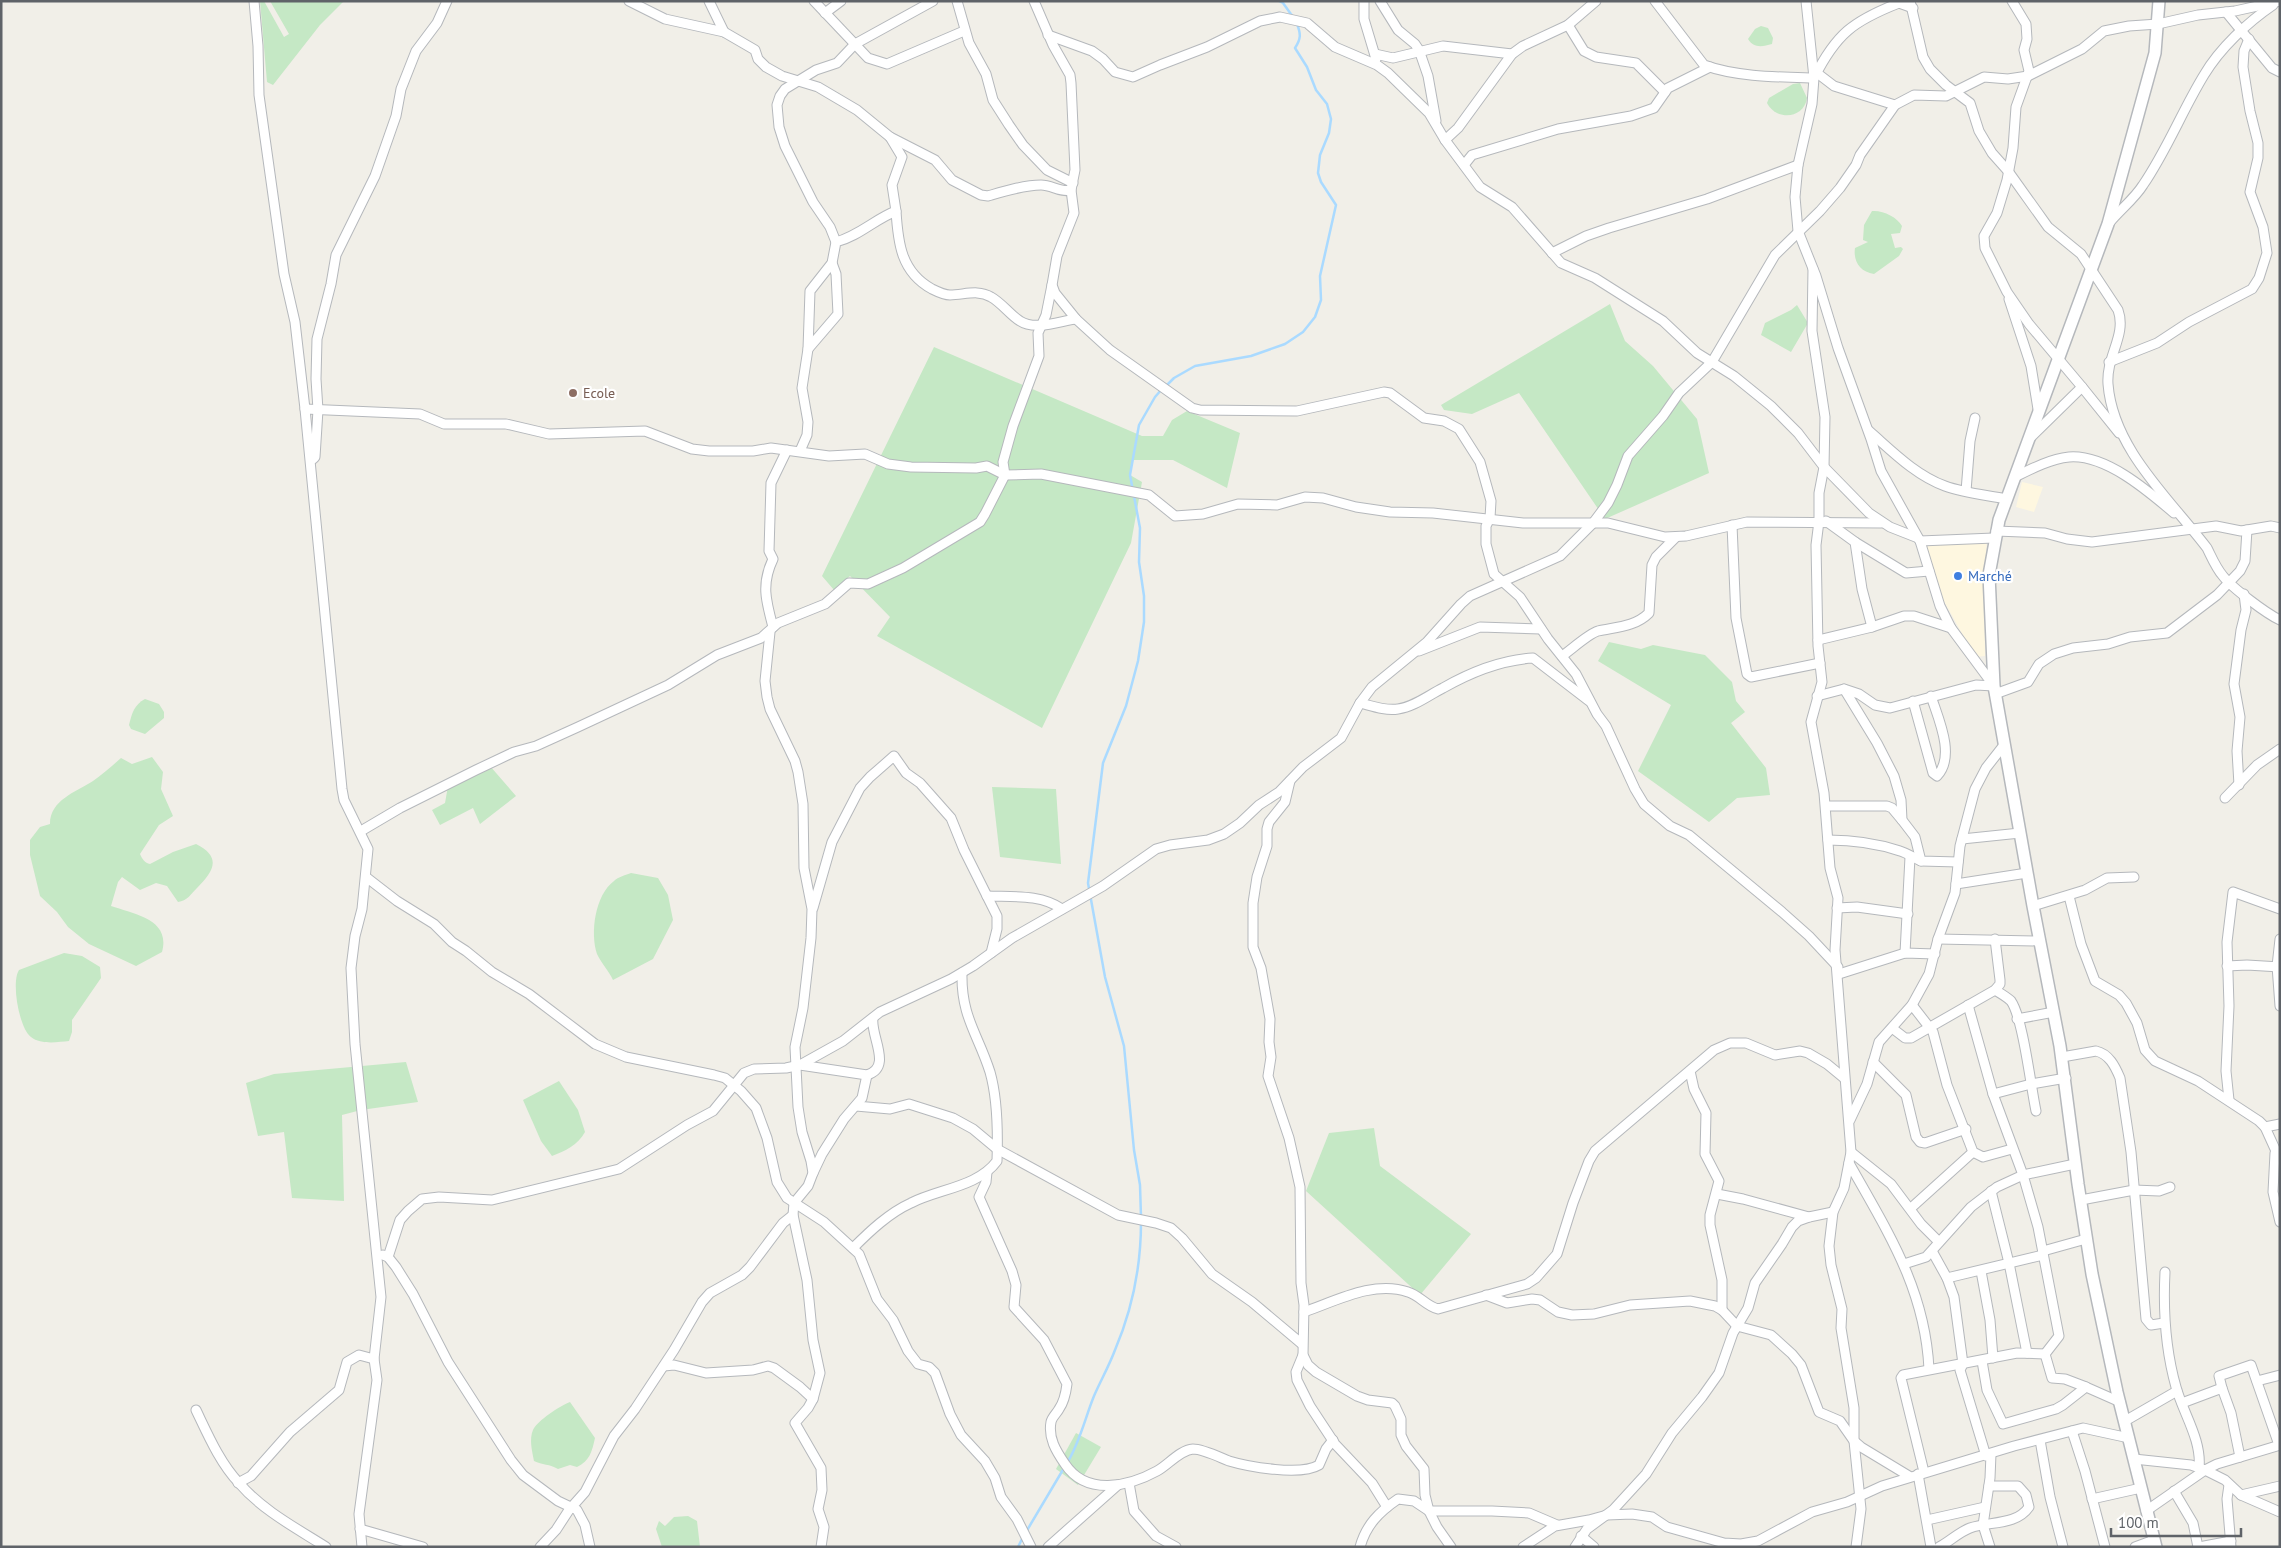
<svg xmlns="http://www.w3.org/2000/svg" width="2281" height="1548" font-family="'PT Sans',sans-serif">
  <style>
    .commercial { fill: #fef7e0 }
    .green { fill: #c5e8c5 }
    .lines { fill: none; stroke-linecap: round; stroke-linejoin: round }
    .stream { stroke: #aadaff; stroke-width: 2.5 }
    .minor-casing { stroke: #b5b8bc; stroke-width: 11 }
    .tertiary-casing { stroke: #b5b8bc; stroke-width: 14 }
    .minor { stroke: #fff; stroke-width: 9 }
    .tertiary { stroke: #fff; stroke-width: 11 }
    .education-dot { fill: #8d6e63; stroke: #fff; stroke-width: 2 }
    .shop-dot { fill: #3f7fe0; stroke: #fff; stroke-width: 2 }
    .labels { text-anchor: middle; stroke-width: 4.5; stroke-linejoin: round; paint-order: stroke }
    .education-label { font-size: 14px; fill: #785e54; stroke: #fff; text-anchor: start }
    .shop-label { font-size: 14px; fill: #366cbe; stroke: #fff; text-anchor: start }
  </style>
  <rect width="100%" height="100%" fill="#f1efe8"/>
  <g class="commercial">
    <polygon points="2022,482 2043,487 2034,512 2016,507"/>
    <polygon points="1987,539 1984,579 1985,656 1975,657 1940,594 1925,542"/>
  </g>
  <g class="green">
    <polygon points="260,1 264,1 284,37 289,34 270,1 344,1 320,25 273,85 267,82"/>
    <path d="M1761 26 1768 28 1773 38 1772 44C1762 47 1753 48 1748 39L1755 29Z"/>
    <path d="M1800 83 1807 98C1804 119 1776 121 1767 103L1769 98 1793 84Z"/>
    <path d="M1872 211C1883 210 1897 217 1902 226L1900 233 1891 234 1895 248 1901 247 1903 249 1899 256 1874 274C1860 272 1853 261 1855 248L1868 242 1863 240 1864 225Z"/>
    <polygon points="1610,304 1625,341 1653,366 1697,419 1709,473 1605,519 1519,393 1472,414 1444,410 1441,405"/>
    <polygon points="1797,305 1808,323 1791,352 1761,335 1765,323 1791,310"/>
    <polygon points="934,347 1142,436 1163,436 1172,420 1187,411 1240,433 1227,488 1173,460 1133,460 1130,475 1142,482 1131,543 1042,728 877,636 890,617 850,576 834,590 822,576"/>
    <polygon points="1609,642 1641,649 1653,645 1705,655 1732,682 1736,701 1745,712 1731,723 1766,768 1770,795 1737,798 1709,822 1638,771 1671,705 1598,661"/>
    <path d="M145 699 159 704 164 712V718L145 734 131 729 129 725C132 713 134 705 145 699Z"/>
    <path d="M152 757 163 772 161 789 173 816 159 825 140 854C142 859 145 863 150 864L173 852 196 844C222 857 214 871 197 888 191 894 187 901 178 902L167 886 156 883 140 890 122 877 118 882 111 906C134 914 171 919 162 952L136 966 89 944 68 927 57 912 40 896 30 855V840L40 827 50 824C50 800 76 792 93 781 103 774 112 766 121 758L132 764Z"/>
    <polygon points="490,766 516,796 480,824 473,808 440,825 432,810 445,803 448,786"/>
    <polygon points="992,787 1056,789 1061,864 1000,857"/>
    <path d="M631 873 658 878 668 895 673 920 653 959 613 980C609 971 601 963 597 954 590 933 595 895 614 881 618 877 626 875 631 873Z"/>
    <path d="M64 953 82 956 100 967 101 978 72 1020V1032L69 1041C58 1042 41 1045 31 1037 19 1028 11 982 19 970Z"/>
    <polygon points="406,1062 418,1102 361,1110 342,1115 344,1201 292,1198 284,1132 258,1136 246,1083 274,1074"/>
    <path d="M559 1081 578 1110 585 1132C578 1145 565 1151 552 1156L541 1141 523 1100Z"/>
    <polygon points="1374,1128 1380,1166 1471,1234 1420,1295 1306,1191 1329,1133"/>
    <path d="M570 1402 595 1438C592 1451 590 1461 577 1467L570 1465 558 1469C550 1464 542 1465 534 1461 532 1451 529 1439 533 1430 537 1421 561 1405 570 1402Z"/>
    <polygon points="1076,1433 1101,1447 1078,1485 1056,1469"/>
    <polygon points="688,1516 697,1521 700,1547 662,1547 656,1529 659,1521 665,1526 674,1517"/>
  </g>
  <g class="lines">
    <g class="stream">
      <polyline points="1279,1 1283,3 1293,17"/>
      <path d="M1166 386 1174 378 1195 366 1251 356 1285 344 1303 332 1315 317 1321 300 1320 276 1336 205 1321 182 1318 173 1320 155 1329 133 1331 119 1327 104 1316 90 1307 67 1295 48C1301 39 1301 34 1297 24"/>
      <polyline points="1141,1217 1140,1185 1134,1150 1124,1046 1105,977 1088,883 1103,763 1126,706 1138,661 1144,622 1144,596 1139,562 1140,528 1130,475 1139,425 1155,397 1162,389"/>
      <path d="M1067 1463C1080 1442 1085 1418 1094 1396 1101 1380 1109 1366 1115 1350 1132 1310 1141 1266 1141 1222"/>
      <polyline points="1026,1532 1064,1468"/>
      <polyline points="1018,1547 1023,1537"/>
    </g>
    <g class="minor-casing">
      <g id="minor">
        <polyline points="254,1 258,46 259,95 284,274 295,322 305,409 342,789 344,800 368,849 362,909 355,936 351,968 355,1044 381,1297 374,1359 377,1380 359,1514 362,1547"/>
        <path d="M629 1 665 19 724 32 755 50 758 59 766 67 782 76 818 87 857 110 890 137 902 157 892 185 896 211C875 219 859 236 836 242L832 263 810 291 808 349 802 388 808 422 807 435 800 451"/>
        <polyline points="709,1 724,32"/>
        <polyline points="814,1 868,58 887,64 964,31"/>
        <polyline points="957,1 969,43 986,74 993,100 1009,125 1023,145 1047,170 1073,183"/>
        <polyline points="1034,1 1053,45 1070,75 1071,83 1075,170 1071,190 1074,213 1057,256 1052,285 1055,293 1076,319 1110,350 1192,408 1200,410 1297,411 1384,392 1390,393 1424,418 1444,421 1459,429 1480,462 1491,501 1490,518 1486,526 1486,544 1494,574 1520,597 1548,639 1576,674 1597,714 1606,726 1635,789 1644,804 1670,826 1689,835 1782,912 1809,936 1838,967"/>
        <polyline points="1364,1 1364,19 1376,59"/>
        <polyline points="1380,1 1398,30 1415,44 1419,50 1428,76 1436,121"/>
        <path d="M1655 1 1704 65C1736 77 1779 77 1814 78 1836 34 1853 21 1899 3L1913 8"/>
        <polyline points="1806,1 1814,78 1812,104 1798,165 1795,197 1798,231 1816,276 1838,348 1871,439 1881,471 1920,541 1940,606 1951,628 1994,686"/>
        <path d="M1910 1 1923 57 1930 69 1946 85 1970 103 1979 131 1992 153 2008 171 2048 227 2081 254 2118 310C2127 335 2106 356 2108 384 2113 449 2170 499 2207 548 2212 558 2216 568 2223 576 2232 588 2267 614 2280 620"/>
        <polyline points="2012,1 2026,24 2027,39 2024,50 2029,71 2016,107 2013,148 2007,180 1997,213 1984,236 1985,248 2007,292 2029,324 2082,387 2119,433"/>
        <polyline points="2226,12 2272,68 2280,72"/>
        <polyline points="825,13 841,1"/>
        <polyline points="1568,25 1584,51 1596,57 1636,63 1665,92"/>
        <polyline points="1048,35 1092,51 1103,59 1115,72 1133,77 1160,65 1207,47 1260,21 1280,17 1307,23 1335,47 1377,65 1388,73 1429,113 1445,140 1480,187 1512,207 1561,263 1595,278 1663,321 1697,353 1734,376 1771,406 1798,433 1824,467 1869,513 1890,527 1918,538"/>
        <polyline points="1375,54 1393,58 1443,46 1512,54"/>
        <polyline points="1817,73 1834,86 1895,105"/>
        <path d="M890 137 935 160 952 180 981 195 988 196C1005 191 1024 185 1041 185 1052 185 1061 193 1071 190"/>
        <polyline points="1445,140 1458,128 1512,54 1523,46 1568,25 1596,1"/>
        <polyline points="1464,165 1472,155 1558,129 1631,116 1654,108 1668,88 1710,67"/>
        <path d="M896 211C898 243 901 272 932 289 938 292 944 295 950 295 964 295 978 289 991 297 1002 303 1010 315 1020 321 1035 331 1060 321 1076 319"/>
        <path d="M2110 222C2121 209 2135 198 2143 185 2167 150 2182 111 2204 75 2220 48 2248 22 2273 5"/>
        <polyline points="836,242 830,227 813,202 785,146 779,127 777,105 780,96 785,89 816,70 837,63 855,44 933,1"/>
        <polyline points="1552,253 1586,236 1609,228 1707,199 1798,165"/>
        <polyline points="1813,269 1812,331 1825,417 1824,467 1819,493 1819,521 1816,545 1818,646 1822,682 1811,722 1824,793 1830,868 1838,898 1835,950 1851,1152 1844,1188 1833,1212 1829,1246 1831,1265 1842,1309 1841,1328 1854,1408 1854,1441 1861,1509 1856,1547"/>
        <polyline points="2009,299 2031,366 2038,409"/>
        <polyline points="808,349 838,314 836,274 832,263"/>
        <polyline points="2109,362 2157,343 2189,322 2252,289 2259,278 2267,253 2263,227 2250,192 2258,158 2258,143 2250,111 2243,67 2244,51 2249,39"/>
        <polyline points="305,409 420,414 444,424 506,424 549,434 645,431 692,449 709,451 753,451 771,448 829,456 865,454 888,464 911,467 976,468 987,466 1005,475 1041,474 1149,495 1175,516 1203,514 1238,504 1277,505 1305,497 1323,498 1356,507 1390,512 1433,513 1523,523 1608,523 1665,537 1686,536 1747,522 1881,523"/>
        <path d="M1869 431C1892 451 1915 475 1945 486 1964 493 1986 495 2006 499"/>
        <polyline points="2031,437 2082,387"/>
        <polyline points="313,459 315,457 318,410 316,379 317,339 331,284 336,255 375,176 396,116 401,89 416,51 437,23 447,1"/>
        <path d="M2015 477C2031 469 2050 459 2069 457 2105 454 2147 490 2174 513"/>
        <polyline points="1966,491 1970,441 1975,418"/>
        <polyline points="1826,521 1855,542 1862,589 1872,627"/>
        <polyline points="1732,525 1736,618 1747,674 1751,677 1820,663"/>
        <polyline points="1996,531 2045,533 2067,539 2092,542 2216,526 2241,531 2271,526 2280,528"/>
        <polyline points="1920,541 1994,538"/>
        <polyline points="1855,542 1906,573 1929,571"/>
        <path d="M773 627C766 601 761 584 773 559L769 551 771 483 787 450"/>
        <polyline points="770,632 765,681 767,697 770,709 795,761 798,772 803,804 804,868 812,909 811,938 803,1008 795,1047 798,1107 802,1132 811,1161 813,1173 808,1186 794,1203 793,1215 807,1280 813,1340 820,1373 813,1399 808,1408 795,1423 821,1468 822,1490 818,1509 824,1527 821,1547"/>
        <polyline points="1818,640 1872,627 1904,616 1914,616 1951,628"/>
        <polyline points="1419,651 1480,627 1541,629"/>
        <path d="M1562 656C1571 650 1588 634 1598 631 1616 627 1635 627 1649 613L1652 565 1656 557 1676 537"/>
        <polyline points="1844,689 1877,743 1894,776 1901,800 1902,820 1915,837 1921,861 1958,862"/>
        <polyline points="1995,694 2028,682 2039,664 2054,654 2073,648 2108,644 2130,637 2167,633 2217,595 2240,571 2245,561 2247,530"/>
        <polyline points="1817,696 1844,689 1859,694 1875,705 1890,708 1976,685 1994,686"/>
        <path d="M1913 701 1933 773 1937 776C1956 756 1938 718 1931 696"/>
        <path d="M1360 703C1372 706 1385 711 1398 709 1414 707 1429 695 1443 688 1471 672 1501 660 1533 658L1589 701"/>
        <polyline points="1290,781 1285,802 1269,822 1267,829 1267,846 1257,877 1253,903 1253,947 1261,968 1270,1019 1269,1042 1271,1057 1268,1076 1289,1138 1300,1187 1301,1283 1304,1305 1303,1355 1308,1365 1316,1372 1357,1396 1368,1400 1392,1403 1395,1406 1401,1419 1401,1435 1406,1446 1424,1469 1425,1495 1429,1511 1437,1527 1451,1547"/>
        <polyline points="2239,785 2237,751 2240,717 2234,684 2241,630 2246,610 2244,594"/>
        <polyline points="2225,798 2257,765 2280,749"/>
        <polyline points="1826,806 1887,806 1892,808 1902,820"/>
        <polyline points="361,831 400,808 476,770 514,752 536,746 578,727 668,685 717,655 761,638 778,623 825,604 849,583 868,584 903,568 980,522 985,514 1005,475 1003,462 1013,426 1039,356 1038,333 1046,315 1052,285"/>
        <polyline points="1962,839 2020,833"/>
        <path d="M1828 840C1853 840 1876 843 1900 851 1907 853 1914 858 1921 861"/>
        <polyline points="366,877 397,901 434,924 452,942 466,951 492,972 529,994 595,1044 626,1057 714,1075 725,1078 741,1091 756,1108 767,1138 777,1182 787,1198 824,1222 859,1254 877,1299 893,1320 908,1351 918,1364 929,1367 935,1373 950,1414 961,1435 985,1461 995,1478 1001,1497 1017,1519 1031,1547"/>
        <polyline points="1956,884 2027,873"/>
        <path d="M987 896C1013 897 1041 894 1062 909"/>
        <polyline points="2069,896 2081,944 2095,981 2119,995 2126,1003 2137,1023 2145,1050 2155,1061 2198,1081 2259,1121 2265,1127 2280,1160"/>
        <polyline points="2033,906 2085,890 2107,878 2134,877"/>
        <polyline points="813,908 832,842 860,788 870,777 894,756 906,773 920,783 951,818 964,850 997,916 997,929 991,953"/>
        <polyline points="1837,908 1857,907 1908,914"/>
        <polyline points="1938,939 2040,941"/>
        <polyline points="2280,939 2277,966 2280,1006"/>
        <polyline points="1905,953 1910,857"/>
        <polyline points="2227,966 2247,965 2280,967"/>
        <polyline points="1839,974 1905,953 1935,954"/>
        <path d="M1995 990C2000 993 2007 997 2011 1001 2023 1018 2031 1088 2036 1111"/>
        <polyline points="1912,1005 1933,1032 1947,1085 1973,1152 1983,1157 2012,1149"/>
        <polyline points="1968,1005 1993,1094 2023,1175 2038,1227 2059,1336 2045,1354 2052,1378 2065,1379 2086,1387 2120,1402"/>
        <polyline points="2017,1019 2054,1012"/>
        <polyline points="1892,1028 1905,1038 1911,1038 1995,990 2000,984 2000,980 1995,939"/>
        <path d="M2062 1057 2096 1051C2109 1054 2115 1066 2120 1078L2131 1152 2146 1319 2151 1325 2164 1323"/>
        <polyline points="1873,1062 1906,1095 1916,1137 1920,1142 1925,1143 1966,1129"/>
        <path d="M800 1065 867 1075C893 1067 870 1036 873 1018"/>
        <polyline points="1690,1071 1694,1089 1706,1113 1705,1154 1719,1181 1710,1215 1710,1225 1722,1280 1722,1310"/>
        <polyline points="1993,1094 2031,1084 2066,1078"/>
        <polyline points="2229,1100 2226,1071 2229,1006 2227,942 2233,892 2280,909"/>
        <polyline points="856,1106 890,1109 909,1104 953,1118 973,1129 997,1149 1118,1215 1156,1223 1171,1228 1182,1238 1212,1274 1252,1302 1302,1344"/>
        <polyline points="1850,1120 1867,1084 1879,1042 1912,1005 1929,974 1938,939 1955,893 1960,846 1975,789 1986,768 2004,745"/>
        <polyline points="2265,1127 2280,1124"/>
        <polyline points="1851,1152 1891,1184 1921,1224 1939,1242"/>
        <polyline points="2275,1153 2273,1192 2280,1222"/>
        <path d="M1849 1163C1887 1231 1925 1288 1929 1369"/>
        <path d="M987 1172 986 1182 979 1197 1012 1271 1016 1285 1014 1307 1044 1340 1067 1384C1066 1392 1064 1402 1059 1409 1057 1413 1052 1417 1051 1422 1048 1438 1056 1451 1065 1464 1086 1496 1128 1487 1157 1471 1168 1465 1180 1450 1193 1449 1203 1449 1219 1457 1229 1461 1249 1467 1301 1476 1319 1465L1326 1449 1333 1440"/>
        <polyline points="813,1173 822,1154 844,1119 862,1098 867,1075"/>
        <polyline points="1991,1191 2009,1263 2027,1353"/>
        <polyline points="1717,1194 1743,1199 1809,1217"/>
        <polyline points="2081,1200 2134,1190 2159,1191 2170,1187"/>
        <polyline points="1911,1208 1973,1152"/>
        <path d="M853 1248C870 1231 889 1213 911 1203 938 1189 978 1187 997 1161 998 1132 998 1100 990 1072 978 1034 961 1017 962 973"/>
        <polyline points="1932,1251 1947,1278 1954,1297 1963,1364 1960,1370 1986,1456"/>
        <polyline points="2043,1251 2086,1239"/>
        <polyline points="383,1255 388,1257 396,1267 413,1294 448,1362 511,1460 523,1475 558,1501 577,1510 585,1525 590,1547"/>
        <polyline points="388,1257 400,1220 408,1211 422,1199 439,1197 492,1200 619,1169 687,1125 713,1111 744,1073 754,1069 786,1068 800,1065 843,1041 880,1012 951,979 973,966 1012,938 1103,886 1156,849 1170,845 1208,840 1224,834 1240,823 1259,805 1279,792 1303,767 1341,738 1360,703 1372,687 1427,642 1461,604 1470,596 1560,556 1593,523 1608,503 1617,485 1628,456 1663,416 1679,393 1712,362 1775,255 1820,211 1840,188 1856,165 1860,155 1895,105 1914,95 1946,96 1984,77 2008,79 2028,76 2082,49 2104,31 2129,26 2158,24 2198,15 2235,11 2280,1"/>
        <polyline points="1904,1264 1926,1257 1971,1207 1997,1187 2023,1175 2075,1164"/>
        <polyline points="1981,1271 1990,1320 1993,1358"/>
        <path d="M2165 1272C2163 1311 2165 1348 2176 1387 2183 1413 2202 1440 2199 1468"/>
        <polyline points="1947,1278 2043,1255"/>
        <polyline points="1486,1295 1507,1303 1532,1299 1540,1300 1558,1312 1572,1315 1594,1314 1630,1305 1690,1301 1715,1306 1722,1310 1737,1326 1771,1335 1792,1354 1801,1365 1819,1412 1840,1421 1854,1441 1861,1447 1909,1476"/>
        <path d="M1304 1312C1336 1301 1374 1280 1408 1292 1419 1295 1426 1306 1438 1309L1527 1284 1536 1278 1557 1254 1573 1203 1589 1161 1595 1151 1714 1050 1730 1043H1746L1775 1055 1800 1051 1808 1053 1827 1064 1844 1078"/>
        <polyline points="1303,1355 1296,1372 1297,1380 1310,1406 1335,1444 1372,1483 1387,1507"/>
        <polyline points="1982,1361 1987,1390 2003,1424 2056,1409 2063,1405 2086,1387"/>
        <polyline points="664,1366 674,1365 706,1373 753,1370 768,1366 774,1368 800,1387 813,1399"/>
        <polyline points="2257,1381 2280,1375"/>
        <polyline points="2222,1388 2219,1376 2251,1365 2279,1445"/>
        <polyline points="2182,1403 2222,1388 2231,1413 2240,1457"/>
        <path d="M196 1410C208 1435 220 1463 239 1483 262 1510 296 1528 326 1547"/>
        <polyline points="2125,1421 2177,1391"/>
        <polyline points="2072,1431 2085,1471 2105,1547"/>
        <polyline points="2040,1440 2050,1497 2063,1547"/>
        <polyline points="2134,1459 2191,1465 2205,1470 2225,1480 2241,1495 2280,1512"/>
        <polyline points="1924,1472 1901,1378 1903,1375 2017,1353 2045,1354"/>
        <polyline points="1918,1474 1931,1547"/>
        <polyline points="238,1483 251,1476 290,1432 339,1390 347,1362 359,1355 374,1359"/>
        <polyline points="1129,1483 1134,1511 1156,1536 1176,1547"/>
        <polyline points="2229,1485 2227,1499 2231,1547"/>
        <polyline points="2174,1491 2193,1523 2198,1547"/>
        <polyline points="2241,1495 2280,1486"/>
        <polyline points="2092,1499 2141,1488"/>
        <polyline points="2146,1511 2205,1470 2217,1464 2280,1445"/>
        <polyline points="1927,1520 1985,1507"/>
        <polyline points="360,1529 423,1547"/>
        <polyline points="1581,1536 1594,1547"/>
        <polyline points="540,1547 556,1530 569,1510 585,1492 614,1436 635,1409 674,1350 702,1302 710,1293 742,1275 750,1267 783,1223 793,1215"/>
        <polyline points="1048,1547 1118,1485"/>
        <path d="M1360 1547C1366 1525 1379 1512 1398 1499L1414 1501 1429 1511H1492L1529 1513 1557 1525"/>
        <polyline points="1523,1547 1555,1526 1589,1520 1607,1515 1632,1514 1652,1517 1667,1527 1724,1543 1741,1544 1758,1541 1812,1512 1847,1502 1882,1486 2014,1446 2083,1428 2129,1438"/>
        <polyline points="1575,1547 1587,1529 1613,1510 1646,1474 1672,1433 1702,1397 1719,1373 1733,1333 1748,1308 1755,1283 1782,1244 1792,1227 1798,1221 1809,1217 1833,1212"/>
        <path d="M1939 1547C1949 1542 1959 1532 1970 1528 1989 1521 2016 1526 2029 1507L2026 1495 2018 1486H1989"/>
        <polyline points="1990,1547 1983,1525 1990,1478 1991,1454"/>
        <polyline points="2135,1547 2154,1540"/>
        <polyline points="2199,1547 2231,1541"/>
      </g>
    </g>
    <g class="tertiary-casing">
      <polyline id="tertiary" points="2156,1547 2117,1392 2092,1274 2078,1184 2060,1046 2033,906 1994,686 1989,575 1999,520 2108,224 2155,53 2159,1"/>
    </g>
    <use href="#minor" class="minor"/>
    <use href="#tertiary" class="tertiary"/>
  </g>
  <circle class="education-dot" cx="573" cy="393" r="5"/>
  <circle class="shop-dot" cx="1958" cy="576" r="5"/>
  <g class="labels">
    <g class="education-label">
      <text x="583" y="398">Ecole</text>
    </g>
    <g class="shop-label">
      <text x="1968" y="581">Marché</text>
    </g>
  </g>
  <rect width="2281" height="1548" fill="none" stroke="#5f6368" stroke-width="5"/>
  <path d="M2111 1528v8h130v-8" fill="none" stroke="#5f6368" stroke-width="2.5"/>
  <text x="2118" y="1528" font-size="15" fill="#5f6368" stroke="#ffffff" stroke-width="4" paint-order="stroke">100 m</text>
</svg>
